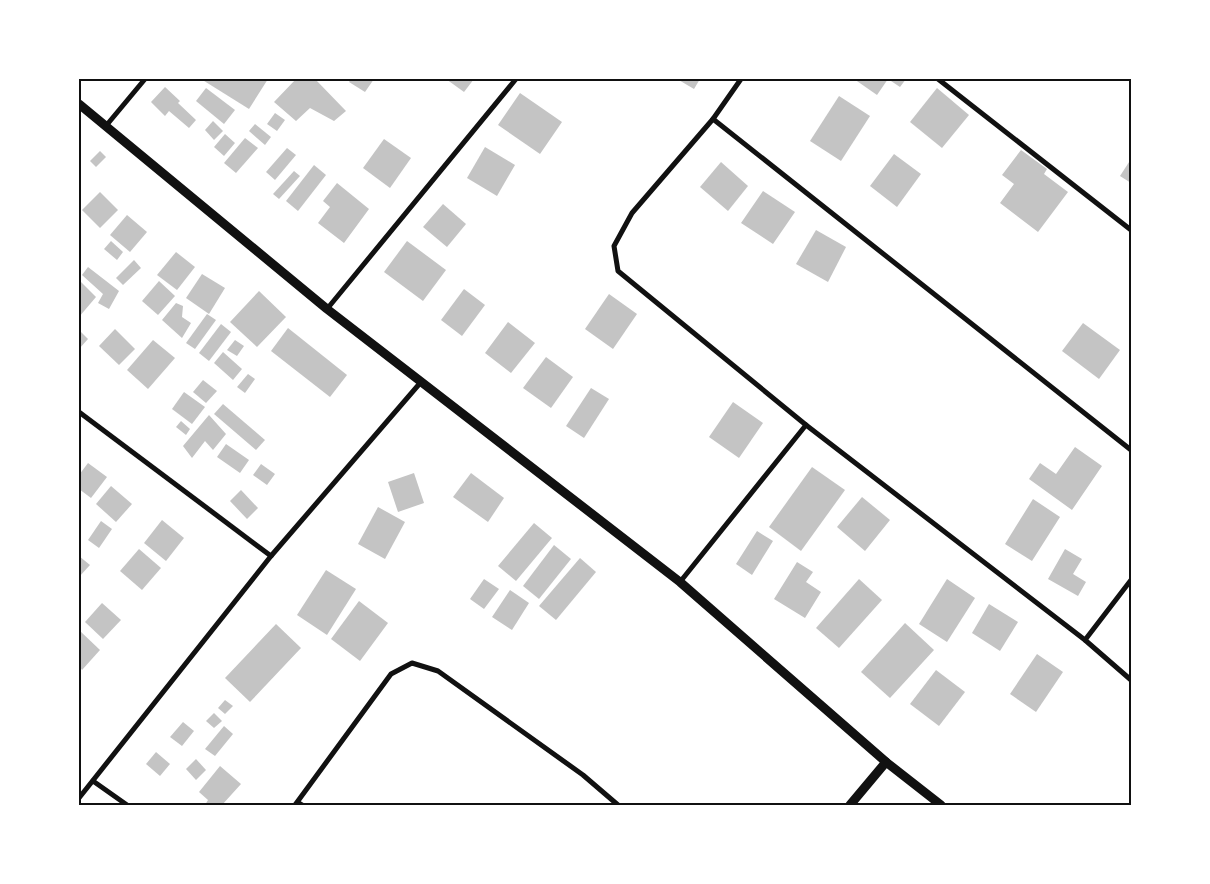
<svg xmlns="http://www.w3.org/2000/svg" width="1210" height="884" font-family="'Open Sans',sans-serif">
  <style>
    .building { fill: #c4c4c4 }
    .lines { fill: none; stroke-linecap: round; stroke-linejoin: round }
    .service { stroke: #111; stroke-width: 4 }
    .minor { stroke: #111; stroke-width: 5 }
    .tertiary { stroke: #111; stroke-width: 9 }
    .neatline { fill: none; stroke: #111; stroke-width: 2 }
  </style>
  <rect width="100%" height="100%" fill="#fff"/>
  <g class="building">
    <polygon points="201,79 268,79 249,109"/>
    <polygon points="296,79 315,79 346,111 334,121 310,108 296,121 274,102"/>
    <polygon points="351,79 374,79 365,92 349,82"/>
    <polygon points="446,79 474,79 464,92"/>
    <polygon points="677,79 700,79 694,89"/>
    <polygon points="854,79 906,79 900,87 888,79 877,95"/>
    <polygon points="165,87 180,101 178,103 196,120 189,128 169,111 165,116 151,102"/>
    <polygon points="206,88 235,110 224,124 196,101"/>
    <polygon points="937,88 969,115 942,148 910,122"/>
    <polygon points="520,93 562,122 540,154 498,125"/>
    <polygon points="839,96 870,116 841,161 810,141"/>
    <polygon points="275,113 285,120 277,131 267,124"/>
    <polygon points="213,121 223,131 214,140 205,130"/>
    <polygon points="255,124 271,137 265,145 249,131"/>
    <polygon points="225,134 235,143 224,156 214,147"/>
    <polygon points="245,138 258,148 236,173 224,163"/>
    <polygon points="384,139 411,158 390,188 363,168"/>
    <polygon points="485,147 515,165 497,196 467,178"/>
    <polygon points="287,148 296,155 275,180 266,172"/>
    <polygon points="1021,150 1047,169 1044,174 1068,192 1038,232 1000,203 1014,184 1002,175"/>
    <polygon points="100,151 106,157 96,167 90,161"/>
    <polygon points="894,154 921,174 897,207 870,186"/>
    <polygon points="1131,159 1131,183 1120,176"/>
    <polygon points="721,162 748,186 728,211 700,187"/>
    <polygon points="314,165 326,175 298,211 286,201"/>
    <polygon points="294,171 300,176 279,199 273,194"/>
    <polygon points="337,183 369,209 344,243 318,223 330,207 323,201"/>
    <polygon points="763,191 795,212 773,244 741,223"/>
    <polygon points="100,192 118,210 100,228 82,210"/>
    <polygon points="443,204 466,224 447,247 423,227"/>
    <polygon points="127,215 147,232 130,252 110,235"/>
    <polygon points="816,230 846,247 828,282 796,264"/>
    <polygon points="111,241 123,252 117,260 104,249"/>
    <polygon points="407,241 446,270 423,301 384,272"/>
    <polygon points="176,252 195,267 177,290 157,275"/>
    <polygon points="134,260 141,268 123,285 116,278"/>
    <polygon points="88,267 119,291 109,309 98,303 103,294 82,275"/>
    <polygon points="202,274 225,288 209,314 186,298"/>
    <polygon points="79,280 96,297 79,317"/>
    <polygon points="159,281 175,296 158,315 142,301"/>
    <polygon points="464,289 485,305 462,336 441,320"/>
    <polygon points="259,291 286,317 257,347 230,322"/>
    <polygon points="609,294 637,314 613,349 585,329"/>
    <polygon points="176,303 183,306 182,317 191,323 182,338 162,320"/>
    <polygon points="207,314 216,320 195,349 186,343"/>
    <polygon points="508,322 535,343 511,373 485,353"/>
    <polygon points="1083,323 1120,350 1099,379 1062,351"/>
    <polygon points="221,324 231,332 209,361 199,353"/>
    <polygon points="288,328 347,375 330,397 271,351"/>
    <polygon points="115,329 135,349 119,365 99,346"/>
    <polygon points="79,330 88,339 79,349"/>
    <polygon points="153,340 175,358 148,389 127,370"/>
    <polygon points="235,340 244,346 237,356 227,350"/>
    <polygon points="223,352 242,369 233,380 214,363"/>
    <polygon points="546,357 573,377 551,408 523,388"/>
    <polygon points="248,374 255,379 245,393 237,387"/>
    <polygon points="203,380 217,391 206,403 193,392"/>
    <polygon points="591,388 609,399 584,438 566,426"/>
    <polygon points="184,392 205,407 192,424 172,409"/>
    <polygon points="733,402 763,423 739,458 709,437"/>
    <polygon points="223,404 265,440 256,450 214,414"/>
    <polygon points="209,415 226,434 213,450 205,441 192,458 183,446"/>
    <polygon points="181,421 190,429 186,435 176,427"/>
    <polygon points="226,444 249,460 240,473 217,457"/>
    <polygon points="1075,447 1102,466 1072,510 1029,479 1040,463 1056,474"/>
    <polygon points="88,463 107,477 91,498 79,489 79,475"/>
    <polygon points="261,464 275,474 267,485 253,475"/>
    <polygon points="812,467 845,490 801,551 769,527"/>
    <polygon points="414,473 424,503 398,512 388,482"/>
    <polygon points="471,473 504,498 488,522 453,497"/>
    <polygon points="111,486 132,504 116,522 96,504"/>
    <polygon points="241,490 258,508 247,519 230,501"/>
    <polygon points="862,497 890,520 865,551 837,527"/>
    <polygon points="1033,499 1060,517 1032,561 1005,544"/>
    <polygon points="378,507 405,522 385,559 358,544"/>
    <polygon points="162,520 184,538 166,561 144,543"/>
    <polygon points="101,521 112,529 99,548 88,540"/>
    <polygon points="534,523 552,538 516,581 498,566"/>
    <polygon points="757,531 773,541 752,575 736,564"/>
    <polygon points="554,545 571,559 539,599 523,586"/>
    <polygon points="139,549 161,568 142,590 120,571"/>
    <polygon points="1065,549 1082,559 1073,574 1086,582 1078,596 1048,579"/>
    <polygon points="79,556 90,565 79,577"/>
    <polygon points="580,558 596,572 556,620 539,606"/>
    <polygon points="797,562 813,572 806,582 821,592 805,618 774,599"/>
    <polygon points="326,570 356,589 327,635 297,615"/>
    <polygon points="484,579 499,589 484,609 470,599"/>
    <polygon points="859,579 882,600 839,648 816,628"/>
    <polygon points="947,579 975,598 947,642 919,624"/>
    <polygon points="510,590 529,603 512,630 492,617"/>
    <polygon points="359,601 388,623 360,661 331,639"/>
    <polygon points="102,603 121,620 103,639 85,622"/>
    <polygon points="989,604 1018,622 1000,651 972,633"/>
    <polygon points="905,623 934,650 890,698 861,672"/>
    <polygon points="276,624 301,648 250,702 225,678"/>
    <polygon points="79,630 100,650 82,670 79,666"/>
    <polygon points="1037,654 1063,672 1036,712 1010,694"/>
    <polygon points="936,670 965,692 939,726 910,704"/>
    <polygon points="225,700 233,706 225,714 218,708"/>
    <polygon points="214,713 222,721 214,728 206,721"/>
    <polygon points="183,722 194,731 182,746 170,737"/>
    <polygon points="224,726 233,734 215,756 205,749"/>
    <polygon points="156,752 170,764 160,776 146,764"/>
    <polygon points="196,759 206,770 196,780 186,769"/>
    <polygon points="220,766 241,784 222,805 205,805 208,800 199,792"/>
  </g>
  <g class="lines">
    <polyline class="service" points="298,802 303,805"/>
    <g class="minor">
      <polyline points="741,79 713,119 632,213 614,246 618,271 806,425 1085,640 1131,680"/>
      <polyline points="938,79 1131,230"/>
      <polyline points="713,119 1131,450"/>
      <polyline points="105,127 145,79"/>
      <polyline points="327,309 516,79"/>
      <polyline points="79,412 271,556"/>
      <polyline points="680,582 806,425"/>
      <polyline points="1085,640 1131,580"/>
      <polyline points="93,781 127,805"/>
      <polyline points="79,798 271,556 421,382"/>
      <polyline points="295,805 391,674 412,663 438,671 583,775 618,805"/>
    </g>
    <g class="tertiary">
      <polyline points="79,104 327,309 680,582 886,762 941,805"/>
      <polyline points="850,805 886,762"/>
    </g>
  </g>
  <rect width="1210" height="884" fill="none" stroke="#ffffff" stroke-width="160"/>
  <rect x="80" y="80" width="1050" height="724" class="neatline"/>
</svg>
